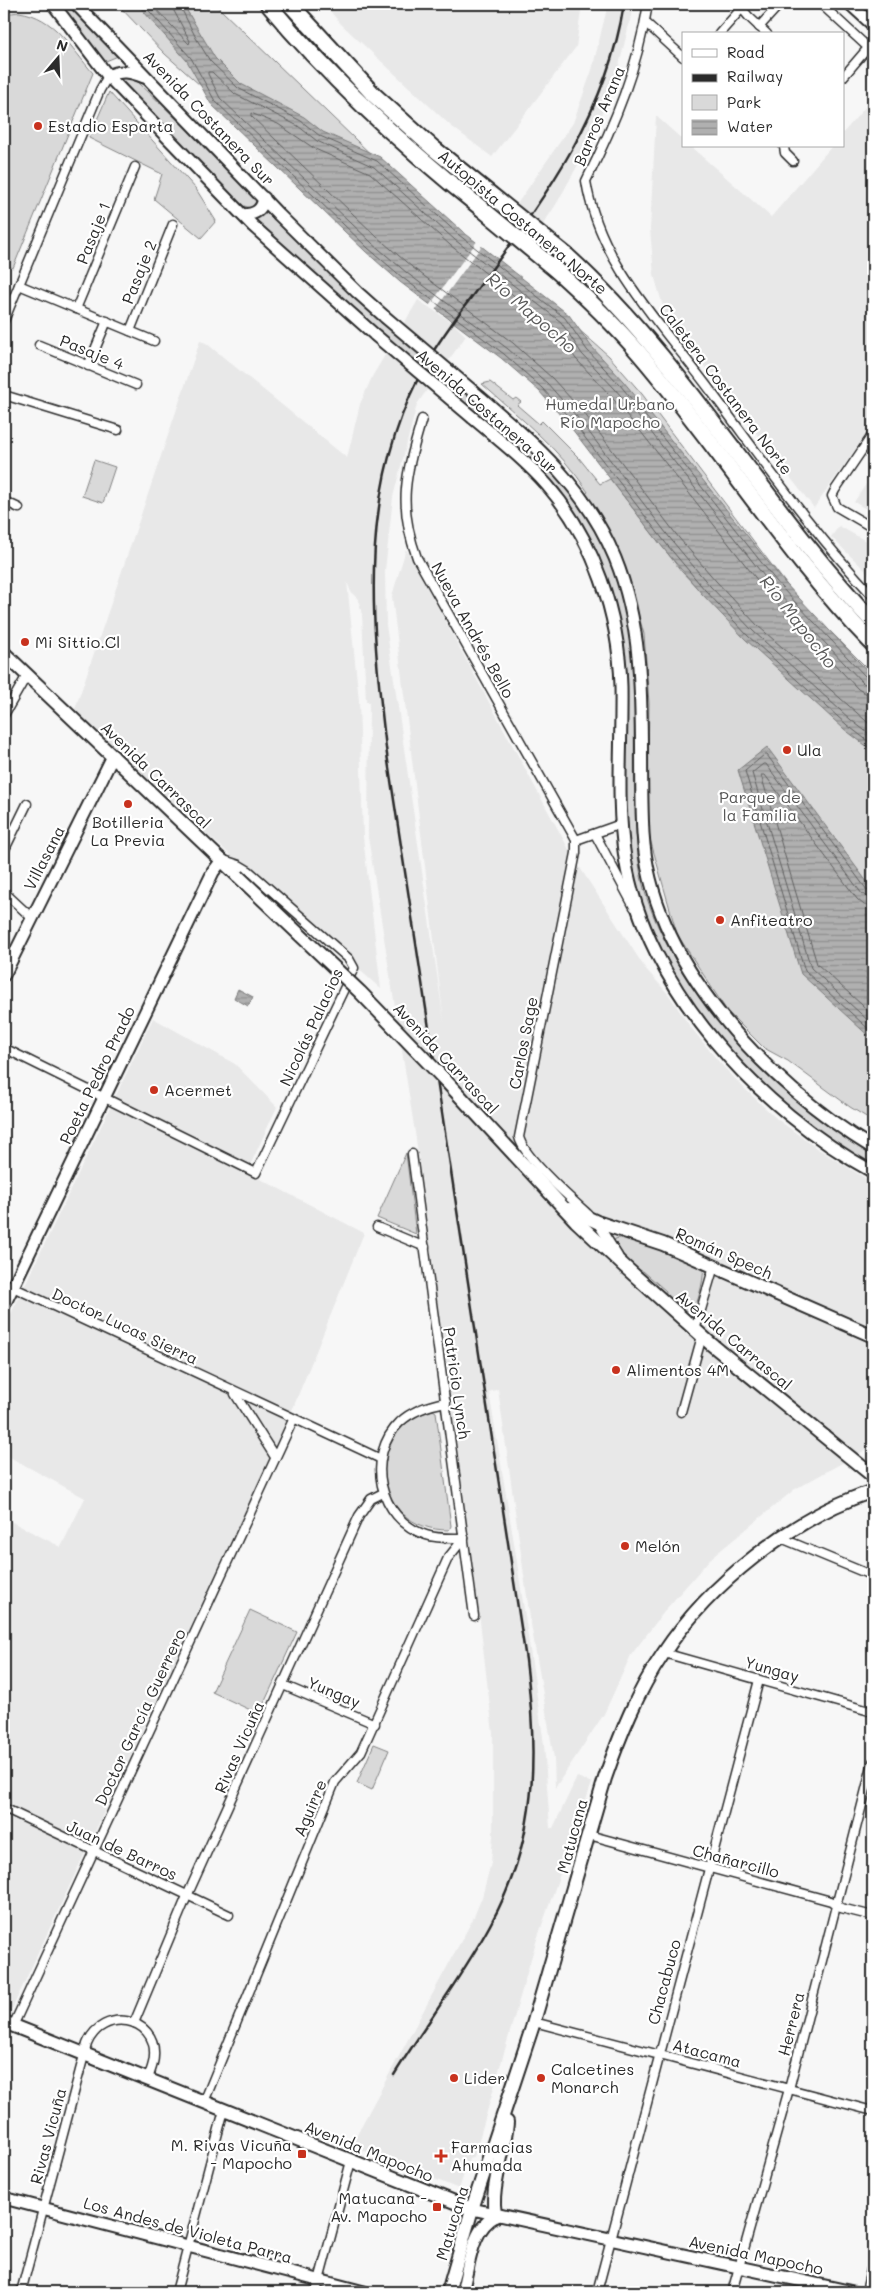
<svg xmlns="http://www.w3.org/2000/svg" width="877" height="2296" font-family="Mali,sans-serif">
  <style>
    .built { fill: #e8e8e8 }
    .green { fill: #d9d9d9; stroke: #828282 }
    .water { fill: url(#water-rules); stroke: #7b7b7b }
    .pier { fill: #f7f7f7 }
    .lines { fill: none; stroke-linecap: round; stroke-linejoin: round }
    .shore { stroke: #606060; stroke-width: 1 }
    .street-casing { stroke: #2b2b2b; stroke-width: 11 }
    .secondary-casing { stroke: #2b2b2b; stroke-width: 15 }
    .primary-casing { stroke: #2b2b2b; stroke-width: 16 }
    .highway-casing { stroke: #2b2b2b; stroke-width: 19 }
    .street { stroke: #fff; stroke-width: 8 }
    .secondary { stroke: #fff; stroke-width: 11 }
    .primary { stroke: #fff; stroke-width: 12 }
    .highway { stroke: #fff; stroke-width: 15 }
    .rail { stroke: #2b2b2b; stroke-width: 2.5 }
    .secondary-bridge-casing { stroke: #2b2b2b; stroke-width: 15; stroke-linecap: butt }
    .primary-bridge-casing { stroke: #2b2b2b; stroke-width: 16; stroke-linecap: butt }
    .highway-bridge-casing { stroke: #2b2b2b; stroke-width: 19; stroke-linecap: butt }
    .secondary-bridge { stroke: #fff; stroke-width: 11 }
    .primary-bridge { stroke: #fff; stroke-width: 12 }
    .highway-bridge { stroke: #fff; stroke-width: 15 }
    .poi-dot { fill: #c8321e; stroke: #fff; stroke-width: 2 }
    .labels { text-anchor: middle; stroke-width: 4.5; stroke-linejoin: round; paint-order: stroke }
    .street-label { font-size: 16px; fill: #2b2b2b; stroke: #fff }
    .poi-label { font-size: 16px; fill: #2b2b2b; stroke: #fff; text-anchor: start }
    .park-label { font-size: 16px; fill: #565656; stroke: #fff }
    .water-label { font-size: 18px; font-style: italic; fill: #5a5a5a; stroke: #fff }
  </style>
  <defs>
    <pattern id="water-rules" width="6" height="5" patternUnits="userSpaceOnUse" patternTransform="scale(1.25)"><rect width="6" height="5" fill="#b0b0b0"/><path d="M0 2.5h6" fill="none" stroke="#8f8f8f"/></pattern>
  </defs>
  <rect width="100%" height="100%" fill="#f7f7f7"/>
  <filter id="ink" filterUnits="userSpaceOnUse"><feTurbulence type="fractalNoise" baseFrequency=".02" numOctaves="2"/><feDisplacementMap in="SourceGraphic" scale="10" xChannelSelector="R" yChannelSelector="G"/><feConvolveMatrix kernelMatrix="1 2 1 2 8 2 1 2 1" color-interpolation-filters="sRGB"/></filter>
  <g filter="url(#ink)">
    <g class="built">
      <polygon points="324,4 582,4 576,47 492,157 451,126 341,24"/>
      <polygon points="608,4 634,4 615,82 586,150 557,203 525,252 499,230 573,123 592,70"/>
      <polygon points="873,98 873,424 814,508 666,317 654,275 650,229 656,116 683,140 683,146 690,146 771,217 832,146 843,146 843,133"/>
      <polygon points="418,300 453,323 466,336 417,404 393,497 385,571 386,625 444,1022 392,596 406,549 573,857 645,968 669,995 689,1025 719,1062 745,1089 777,1119 815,1147 873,1183 873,1446 795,1489 710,1559 667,1608 631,1655 604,1714 555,1788 554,1758 530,1618 498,1389 489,1392 515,1549 544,1744 550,1828 553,1828 577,1777 592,1783 535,1945 474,2157 469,2159 459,2189 351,2145 473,1919 482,1897 491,1863 493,1836 493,1733 480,1621 416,1139 368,837 369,702 366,701 362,614 358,599 351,592 347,582 359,701 363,837 381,989 73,715 200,341 206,343 347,458 360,404 373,375"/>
      <polygon points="873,474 873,513 854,502"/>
      <polygon points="839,526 873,545 873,578 831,537"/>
      <polygon points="153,1018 235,1064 277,1107 247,1172 364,1233 293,1408 12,2009 4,2006 4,1518 61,1547 85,1498 4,1454 4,1328"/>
    </g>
    <g class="green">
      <polygon points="58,4 68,4 118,56 101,63"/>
      <path d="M117 4H214L220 9 411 193 531 288 609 356 642 394 796 597 873 674V1121L850 1107 788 1061 764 1048 727 1011 677 934 650 839 647 817 649 703 644 634 628 579 608 535 584 495 588 492C560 449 520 418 482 384L490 382 513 400 516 398 521 402 517 405 539 424 542 421 579 458 600 484 610 479 682 572 758 651 541 388 165 54Z"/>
      <path d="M19 12C55 17 71 48 93 73L13 268 4 264V14Z"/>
      <polygon points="125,77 138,82 256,195 256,204 251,208 244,206 235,199 117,78"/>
      <polygon points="109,92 196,189 216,221 201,238 154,199 162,174 89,138"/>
      <path d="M265 207C323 259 381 310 439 362 502 419 566 470 605 547 613 563 618 581 622 598 640 667 632 736 635 806 636 833 637 863 644 889 675 993 778 1103 873 1154V1169L812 1129 721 1045 687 999 653 940 628 865 621 649 571 508 544 474 385 340 253 221Z"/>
      <polygon points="94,460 115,467 103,503 82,496"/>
      <polygon points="406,1153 416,1234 377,1218"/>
      <path d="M623 1237H634L703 1267C705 1274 699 1300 695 1306 691 1311 685 1311 680 1310L665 1298 666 1291 643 1271 636 1272 614 1242 615 1239Z"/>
      <path d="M433 1410 436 1412 451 1526 449 1530C372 1531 359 1430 433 1410Z"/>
      <polygon points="250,1610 297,1632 259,1714 212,1692"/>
      <polygon points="374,1744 389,1750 372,1790 357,1783"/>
    </g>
    <g class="water">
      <polygon points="137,4 183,4 215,58 241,84 304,117 323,132 380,157 462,231 569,315 591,346 623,381 655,420 784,582 873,677 873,751 844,729 745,639 702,594 664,549 569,425 539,391 501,358 400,282 365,251 211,104 187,61"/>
      <polygon points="767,747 873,890 873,1040 801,974 738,770"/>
      <polygon points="238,989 253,997 248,1006 234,998"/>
    </g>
    <polygon class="pier" points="478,240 483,244 435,310 429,306"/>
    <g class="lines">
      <g class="shore">
        <polyline points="143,4 191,58 215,101 368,248 403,278 504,354 542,388 573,422 668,546 705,590 748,636 847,725 873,745"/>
        <polyline points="151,4 189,44 190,41 174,11 173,4"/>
        <polyline points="179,4 196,38 210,61 238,88 301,121 320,136 377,161 459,235 565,318 587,350 620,385 651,423 780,586 865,676 873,681"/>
        <polyline points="873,687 863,683 775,590 647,427 615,389 582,354 561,322 455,240 374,167 317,141 298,126 235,94 212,72 208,72 208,74 220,98 372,243 407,273 508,349 547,383 578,418 673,542 710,586 753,631 851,720 873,737"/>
        <polyline points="873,694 865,693 858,689 769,595 641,432 609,394 576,359 555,328 450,245 370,173 315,149 278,124 251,113 251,116 377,237 412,267 513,343 552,378 584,413 679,538 716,581 758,626 873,727"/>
        <polyline points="873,892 867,890 767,755 764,755 745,771 805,971 873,1033"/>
        <polyline points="873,899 862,894 766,764 763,764 752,773 811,968 873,1025"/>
        <polyline points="873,906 864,905 857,899 765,775 761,775 817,964 873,1015"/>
      </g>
      <g class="street-casing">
        <g id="street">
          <path d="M648 4C638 67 615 123 586 181 599 265 665 328 713 394 764 462 814 534 873 596"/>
          <polyline points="738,4 749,17 767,34"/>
          <polyline points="821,4 873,52"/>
          <polyline points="645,22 683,57"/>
          <polyline points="759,27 780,4"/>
          <polyline points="719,34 742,8"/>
          <polyline points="843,77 873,42"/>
          <polyline points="784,147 785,153 793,161"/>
          <polyline points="19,285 154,341"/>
          <polyline points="76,309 135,167"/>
          <polyline points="4,321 100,90 108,76"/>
          <polyline points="130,331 173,224"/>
          <polyline points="39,345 136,385"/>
          <polyline points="88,366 107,321"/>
          <polyline points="4,395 118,430"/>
          <path d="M422 419C406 474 397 503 417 558L576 840V853L519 1137C524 1158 570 1198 588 1214"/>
          <polyline points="873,434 835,490 832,496 837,507 873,528"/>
          <polyline points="4,501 19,508"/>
          <polyline points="4,715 27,675"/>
          <polyline points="595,834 634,907"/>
          <polyline points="576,840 621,824"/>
          <polyline points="4,851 27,804"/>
          <polyline points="4,892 32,918"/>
          <polyline points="4,1048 256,1173 354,968 349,959 249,871 239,865 224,860"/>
          <polyline points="412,1154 474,1616"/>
          <polyline points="598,1224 618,1256"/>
          <polyline points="377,1227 425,1247"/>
          <polyline points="4,1283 381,1459"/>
          <polyline points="695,1330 714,1266"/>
          <polyline points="235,1394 275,1457"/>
          <path d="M446 1402C429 1405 413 1410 400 1422 365 1456 378 1519 426 1535 438 1539 451 1538 464 1538"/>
          <polyline points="681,1412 702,1336"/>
          <polyline points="781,1538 873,1576"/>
          <polyline points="664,1653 873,1712"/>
          <polyline points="283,1685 375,1724"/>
          <polyline points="4,1808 229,1915"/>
          <polyline points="589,1835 831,1901 841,1908 873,1916"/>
          <polyline points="534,2022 873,2111"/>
          <polyline points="134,2023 187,1896 359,1516 371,1499 383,1493"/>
          <polyline points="13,2026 293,1420"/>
          <polyline points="204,2102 335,1782 361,1752 448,1558 464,1538"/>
          <path d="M21 2292 87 2044C102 2007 157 2016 154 2056 154 2064 150 2072 148 2079"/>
          <polyline points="176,2292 224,2110"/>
          <polyline points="316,2292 351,2161"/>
          <polyline points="597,2292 759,1680"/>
          <polyline points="732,2292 789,2089 873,1762"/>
          <polyline points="866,2292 873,2261"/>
        </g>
      </g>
      <g class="secondary-casing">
        <g id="secondary">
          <polyline points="53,4 108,76 253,226 375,335"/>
          <polyline points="76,4 279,215 357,292 385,317"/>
          <polyline points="850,4 873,25"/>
          <polyline points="872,4 873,5"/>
          <path d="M108 76C121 69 132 72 144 77"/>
          <path d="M243 215C255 214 262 211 264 198"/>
          <path d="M481 398C537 446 586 488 615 558 651 647 638 740 643 833 651 963 767 1084 873 1148"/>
          <path d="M473 418C498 439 525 460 547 485 594 539 619 615 621 686 622 743 616 801 625 858 645 988 761 1111 873 1172"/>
          <polyline points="4,975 113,756"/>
          <polyline points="4,1305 213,872 222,860"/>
          <polyline points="4,2198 364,2292"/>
          <polyline points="472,2209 853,2292"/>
          <path d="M462 2292C469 2267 471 2228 496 2216"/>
        </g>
      </g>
      <g class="primary-casing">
        <g id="primary">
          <polyline points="4,653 238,876"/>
          <polyline points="445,1080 576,1221 623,1265 711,1344 873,1476"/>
          <polyline points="569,1209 597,1222 663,1244 873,1336"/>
          <polyline points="4,2022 472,2209"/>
          <path d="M496 2216C488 2195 506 2147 507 2122"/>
          <path d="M448 2292 472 2209 532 2028 605 1778C620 1735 637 1692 663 1654 709 1584 793 1517 873 1491"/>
        </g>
      </g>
      <g class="highway-casing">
        <g id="highway">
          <path d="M268 4C331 80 403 146 481 208"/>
          <polyline points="290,4 374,95 433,148 490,194"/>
          <path d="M567 256C686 364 764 506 873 622"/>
          <path d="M556 270C585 296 613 323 639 353 720 447 786 555 873 644"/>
        </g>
      </g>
      <use href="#street" class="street"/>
      <use href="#secondary" class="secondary"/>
      <use href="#primary" class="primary"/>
      <use href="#highway" class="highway"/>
      <path class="rail" d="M394 2075C425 2025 462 1977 490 1925 538 1839 538 1755 526 1660L386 748C370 614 358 482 428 360 444 332 465 306 484 280 547 194 607 113 624 4"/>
      <g class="secondary-bridge-casing">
        <g id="secondary-bridge">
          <polyline points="385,317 481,398"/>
          <polyline points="375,335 473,418"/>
        </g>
      </g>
      <g class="primary-bridge-casing">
        <polyline id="primary-bridge" points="238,876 360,992 445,1080"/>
      </g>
      <g class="highway-bridge-casing">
        <g id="highway-bridge">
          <polyline points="490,194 567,256"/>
          <polyline points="481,208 556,270"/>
        </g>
      </g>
      <use href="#secondary-bridge" class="secondary-bridge"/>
      <use href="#primary-bridge" class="primary-bridge"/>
      <use href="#highway-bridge" class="highway-bridge"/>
    </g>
  </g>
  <g class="poi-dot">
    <circle cx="38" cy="126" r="5"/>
    <circle cx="25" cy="642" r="5"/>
    <circle cx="787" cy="750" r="5"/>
    <circle cx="128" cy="804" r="5"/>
    <circle cx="720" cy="920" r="5"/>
    <circle cx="154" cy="1090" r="5"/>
    <circle cx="616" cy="1370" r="5"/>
    <circle cx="625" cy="1546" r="5"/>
    <circle cx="454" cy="2078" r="5"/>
    <circle cx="541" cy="2078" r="5"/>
    <rect x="297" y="2149" width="10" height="10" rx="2.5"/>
    <path d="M438.5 2148.5h5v5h5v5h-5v5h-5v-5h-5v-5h5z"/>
    <rect x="432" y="2202" width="10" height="10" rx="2.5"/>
  </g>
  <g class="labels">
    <g class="street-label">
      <text transform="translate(599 116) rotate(-67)" y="6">Barros Arana</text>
      <text transform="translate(209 118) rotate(46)" y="6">Avenida Costanera Sur</text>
      <text transform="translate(523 222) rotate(40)" y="6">Autopista Costanera Norte</text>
      <text transform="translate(93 233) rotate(-68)" y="6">Pasaje 1</text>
      <text transform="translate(139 272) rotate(-68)" y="6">Pasaje 2</text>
      <text transform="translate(92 352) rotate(22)" y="6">Pasaje 4</text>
      <text transform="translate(726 389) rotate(53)" y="6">Caletera Costanera Norte</text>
      <text transform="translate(487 411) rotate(41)" y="6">Avenida Costanera Sur</text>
      <text transform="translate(473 630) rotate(61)" y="6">Nueva Andrés Bello</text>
      <text transform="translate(156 775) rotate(44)" y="6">Avenida Carrascal</text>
      <text transform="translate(44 858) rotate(-63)" y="6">Villasana</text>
      <text transform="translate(311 1027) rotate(-65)" y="6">Nicolás Palacios</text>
      <text transform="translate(523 1043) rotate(-79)" y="6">Carlos Sage</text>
      <text transform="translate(446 1058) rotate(47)" y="6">Avenida Carrascal</text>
      <text transform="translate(97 1075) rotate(-64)" y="6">Poeta Pedro Prado</text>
      <text transform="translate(724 1253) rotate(24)" y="6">Román Spech</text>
      <text transform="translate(125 1326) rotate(25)" y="6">Doctor Lucas Sierra</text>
      <text transform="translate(734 1340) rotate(40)" y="6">Avenida Carrascal</text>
      <text transform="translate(457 1383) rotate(82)" y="6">Patricio Lynch</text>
      <text transform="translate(772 1669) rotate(16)" y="6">Yungay</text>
      <text transform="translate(334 1692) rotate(23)" y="6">Yungay</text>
      <text transform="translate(140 1717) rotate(-65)" y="6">Doctor García Guerrero</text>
      <text transform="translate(239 1747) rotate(-66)" y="6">Rivas Vicuña</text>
      <text transform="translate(310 1808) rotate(-67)" y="6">Aguirre</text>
      <text transform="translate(572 1836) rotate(-75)" y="6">Matucana</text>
      <text transform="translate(122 1850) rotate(25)" y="6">Juan de Barros</text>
      <text transform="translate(736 1861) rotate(15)" y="6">Chañarcillo</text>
      <text transform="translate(664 1982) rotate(-75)" y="6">Chacabuco</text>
      <text transform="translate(791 2024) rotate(-76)" y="6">Herrera</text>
      <text transform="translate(707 2053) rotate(15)" y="6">Atacama</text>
      <text transform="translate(48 2136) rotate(-75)" y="6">Rivas Vicuña</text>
      <text transform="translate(369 2151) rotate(22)" y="6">Avenida Mapocho</text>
      <text transform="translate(452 2223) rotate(-73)" y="6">Matucana</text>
      <text transform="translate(188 2230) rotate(15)" y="6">Los Andes de Violeta Parra</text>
      <text transform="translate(756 2255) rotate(12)" y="6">Avenida Mapocho</text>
    </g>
    <g class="poi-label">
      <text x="48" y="132">Estadio Esparta</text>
      <text x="35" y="648">Mi Sittio.Cl</text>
      <text x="797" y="756">Ula</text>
      <text x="128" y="828" text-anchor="middle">Botilleria<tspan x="128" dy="18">La Previa</tspan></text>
      <text x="730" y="926">Anfiteatro</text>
      <text x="164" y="1096">Acermet</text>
      <text x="626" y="1376">Alimentos 4M</text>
      <text x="635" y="1552">Melón</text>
      <text x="551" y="2075">Calcetines<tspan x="551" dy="18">Monarch</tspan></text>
      <text x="464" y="2084">Lider</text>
      <text x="292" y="2151" text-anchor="end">M. Rivas Vicuña<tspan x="292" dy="18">- Mapocho</tspan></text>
      <text x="451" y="2153">Farmacias<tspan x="451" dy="18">Ahumada</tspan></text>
      <text x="427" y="2204" text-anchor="end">Matucana -<tspan x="427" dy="18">Av. Mapocho</tspan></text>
    </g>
    <g class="park-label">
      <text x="610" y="410">Humedal Urbano<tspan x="610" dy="18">Río Mapocho</tspan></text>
      <text x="760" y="803">Parque de<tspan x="760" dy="18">la Familia</tspan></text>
    </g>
    <g class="water-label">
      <text transform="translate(531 313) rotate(41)" y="6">Río Mapocho</text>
      <text transform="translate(798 622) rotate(52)" y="6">Río Mapocho</text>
    </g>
  </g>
  <rect width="877" height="2296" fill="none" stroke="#fff" stroke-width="20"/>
  <rect x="10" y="10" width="857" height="2276" fill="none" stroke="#2b2b2b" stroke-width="2" filter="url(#ink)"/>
  <rect x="682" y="32" width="162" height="115" fill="#ffffff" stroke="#aaaaaa"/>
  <rect x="692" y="49" width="25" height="8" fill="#ffffff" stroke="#aaaaaa"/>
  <text x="727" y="58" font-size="15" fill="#2b2b2b">Road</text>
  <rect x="692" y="74" width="25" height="8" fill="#2b2b2b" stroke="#aaaaaa"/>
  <text x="727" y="82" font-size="15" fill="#2b2b2b">Railway</text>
  <rect x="692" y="95" width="25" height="15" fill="#d9d9d9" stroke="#aaaaaa"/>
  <text x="727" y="108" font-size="15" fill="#2b2b2b">Park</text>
  <rect x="692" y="120" width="25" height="15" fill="url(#water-rules)" stroke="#aaaaaa"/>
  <text x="727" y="132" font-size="15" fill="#2b2b2b">Water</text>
  <g transform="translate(58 58) rotate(19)" stroke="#ffffff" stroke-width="4" paint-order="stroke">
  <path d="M0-4L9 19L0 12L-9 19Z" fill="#2b2b2b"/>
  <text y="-8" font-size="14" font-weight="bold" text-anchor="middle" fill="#2b2b2b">N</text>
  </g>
</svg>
